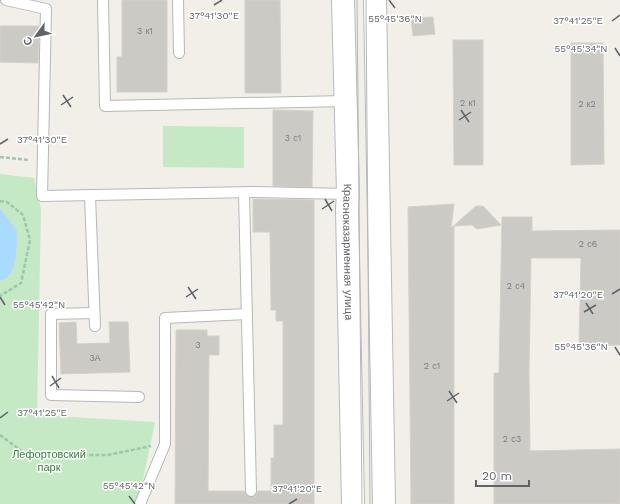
<svg xmlns="http://www.w3.org/2000/svg" width="620" height="504" font-family="'Work Sans',sans-serif">
  <style>
    .green { fill: #c5e8c5 }
    .water { fill: #aadaff }
    .building { fill: #cccac5; stroke: #d6d1c6 }
    .lines { fill: none; stroke-linecap: round; stroke-linejoin: round }
    .service-casing { stroke: #b5b8bc; stroke-width: 12 }
    .secondary-casing { stroke: #b6babf; stroke-width: 24 }
    .path { stroke: #9cc7a9; stroke-width: 2.5; stroke-dasharray: 4 2; stroke-linecap: butt }
    .service { stroke: #fff; stroke-width: 10 }
    .secondary { stroke: #fff; stroke-width: 22 }
    .tram { stroke: #b6b7b8; stroke-width: 1 }
    .ticks { fill: none; stroke: #5f6368; stroke-width: 1.5 }
    .labels { text-anchor: middle; stroke-width: 3; stroke-linejoin: round; paint-order: stroke }
    .number-label { font-size: 9px; fill: #7a7d7f }
    .street-label { font-size: 11px; fill: #5f6368; stroke: #fff }
    .park-label { font-size: 11px; fill: #348238; stroke: #fff }
    .ticks-label { font-size: 10px; text-anchor: middle; fill: #5f6368; stroke: #fff; stroke-width: 3; stroke-linejoin: round; paint-order: stroke }
  </style>
  <rect width="100%" height="100%" fill="#f1efe8"/>
  <g class="green">
    <polygon points="163,126 244,127 244,168 163,167"/>
    <polygon points="0,174 34,178 41,209 37,415 155,422 138,504 0,504"/>
  </g>
  <path class="water" d="M0 208 17 231C17 244 17 280 0 280Z"/>
  <g class="building">
    <polygon points="122,0 167,0 167,92 117,92 117,57 122,57"/>
    <polygon points="245,0 280,0 281,93 245,93"/>
    <polygon points="433,17 435,34 413,36 411,18"/>
    <polygon points="0,26 39,26 38,63 0,62"/>
    <polygon points="453,40 483,40 483,165 454,165"/>
    <polygon points="571,43 603,43 604,164 571,165"/>
    <polygon points="273,110 313,111 312,187 273,186"/>
    <polygon points="253,199 314,200 314,504 175,504 176,330 207,330 207,336 219,336 219,355 209,355 208,491 244,491 246,495 251,497 255,496 258,491 271,491 271,458 274,458 274,425 283,425 283,321 276,321 276,310 271,310 270,232 253,232"/>
    <polygon points="454,204 451,228 476,206 483,206 501,225 477,229 472,225 454,226 454,504 411,504 408,207"/>
    <polygon points="502,217 532,217 532,231 620,230 620,345 579,346 581,258 531,258 529,373 530,451 620,449 620,504 494,504 494,373 499,373"/>
    <polygon points="76,322 77,344 110,343 109,322 128,322 130,372 61,374 59,323"/>
  </g>
  <g class="lines">
    <g class="service-casing">
      <g id="service">
        <polyline points="6,0 46,9 42,196 253,192 348,194"/>
        <polyline points="103,0 105,106 346,101"/>
        <polyline points="178,0 179,53"/>
        <polyline points="244,193 251,491"/>
        <polyline points="90,196 95,326"/>
        <polyline points="94,313 51,314 51,395 139,397"/>
        <polyline points="140,504 165,444 165,318 247,314"/>
      </g>
    </g>
    <g class="secondary-casing">
      <g id="secondary">
        <path id="s1" d="M343 0 348 194 347 209 353 504"/>
        <polyline points="375,0 384,504"/>
      </g>
    </g>
    <g class="path">
      <polyline points="0,157 29,160"/>
      <polyline points="0,201 7,202 23,215 30,240 21,283 0,296"/>
      <polyline points="0,435 27,455 108,455 151,446"/>
    </g>
    <use href="#service" class="service"/>
    <use href="#secondary" class="secondary"/>
    <g class="tram">
      <polyline points="357,0 362,504"/>
      <polyline points="366,0 370,504"/>
    </g>
  </g>
  <path class="ticks" d="M389 0 395 8M214 5 222 0M612 21 620 15M615 48 620 56M63 95 71 107M61 105 73 97M461 110 469 122M459 120 471 112M0 144 8 139M325 199 332 211M322 209 334 201M188 287 196 299M612 294 620 289M0 297 5 305M186 297 198 289M586 303 593 314M584 312 596 305M615 347 620 355M52 376 59 388M50 386 61 378M449 391 457 403M447 401 459 393M0 418 8 412M129 496 135 504M289 504 297 499"/>
  <g class="labels">
    <g class="number-label">
      <text x="145" y="34">3 к1</text>
      <text x="468" y="106">2 к1</text>
      <text x="587" y="107">2 к2</text>
      <text x="293" y="141">3 с1</text>
      <text x="588" y="247">2 с6</text>
      <text x="516" y="289">2 с4</text>
      <text x="198" y="348">3</text>
      <text x="95" y="361">3А</text>
      <text x="432" y="369">2 с1</text>
      <text x="512" y="442">2 c3</text>
    </g>
    <g class="street-label">
      <text dy="4" stroke="none"><textPath href="#s1" startOffset="252">Красноказарменная улица</textPath></text>
    </g>
    <g class="park-label">
      <text x="49" y="458">Лефортовский<tspan x="49" dy="13">парк</tspan></text>
    </g>
  </g>
  <g class="ticks-label">
    <text x="214" y="19">37°41'30"E</text>
    <text x="395" y="22">55°45'36"N</text>
    <text x="578" y="24">37°41'25"E</text>
    <text x="581" y="52">55°45'34"N</text>
    <text x="42" y="143">37°41'30"E</text>
    <text x="578" y="298">37°41'20"E</text>
    <text x="39" y="308">55°45'42"N</text>
    <text x="581" y="350">55°45'36"N</text>
    <text x="42" y="416">37°41'25"E</text>
    <text x="129" y="489">55°45'42"N</text>
    <text x="297" y="492">37°41'20"E</text>
  </g>
  <g transform="translate(36 36) rotate(237)" stroke="#ffffff" stroke-width="3" paint-order="stroke">
  <path d="M0-3L7 15L0 10L-7 15Z" fill="#5f6368"/>
  <text y="-6" font-size="11" font-weight="bold" text-anchor="middle" fill="#5f6368">С</text>
  </g>
  <path d="M476 480v6h53v-6" fill="none" stroke="#5f6368" stroke-width="2"/>
  <text x="482" y="480" font-size="12" fill="#5f6368" stroke="#ffffff" stroke-width="3" paint-order="stroke">20 m</text>
</svg>
